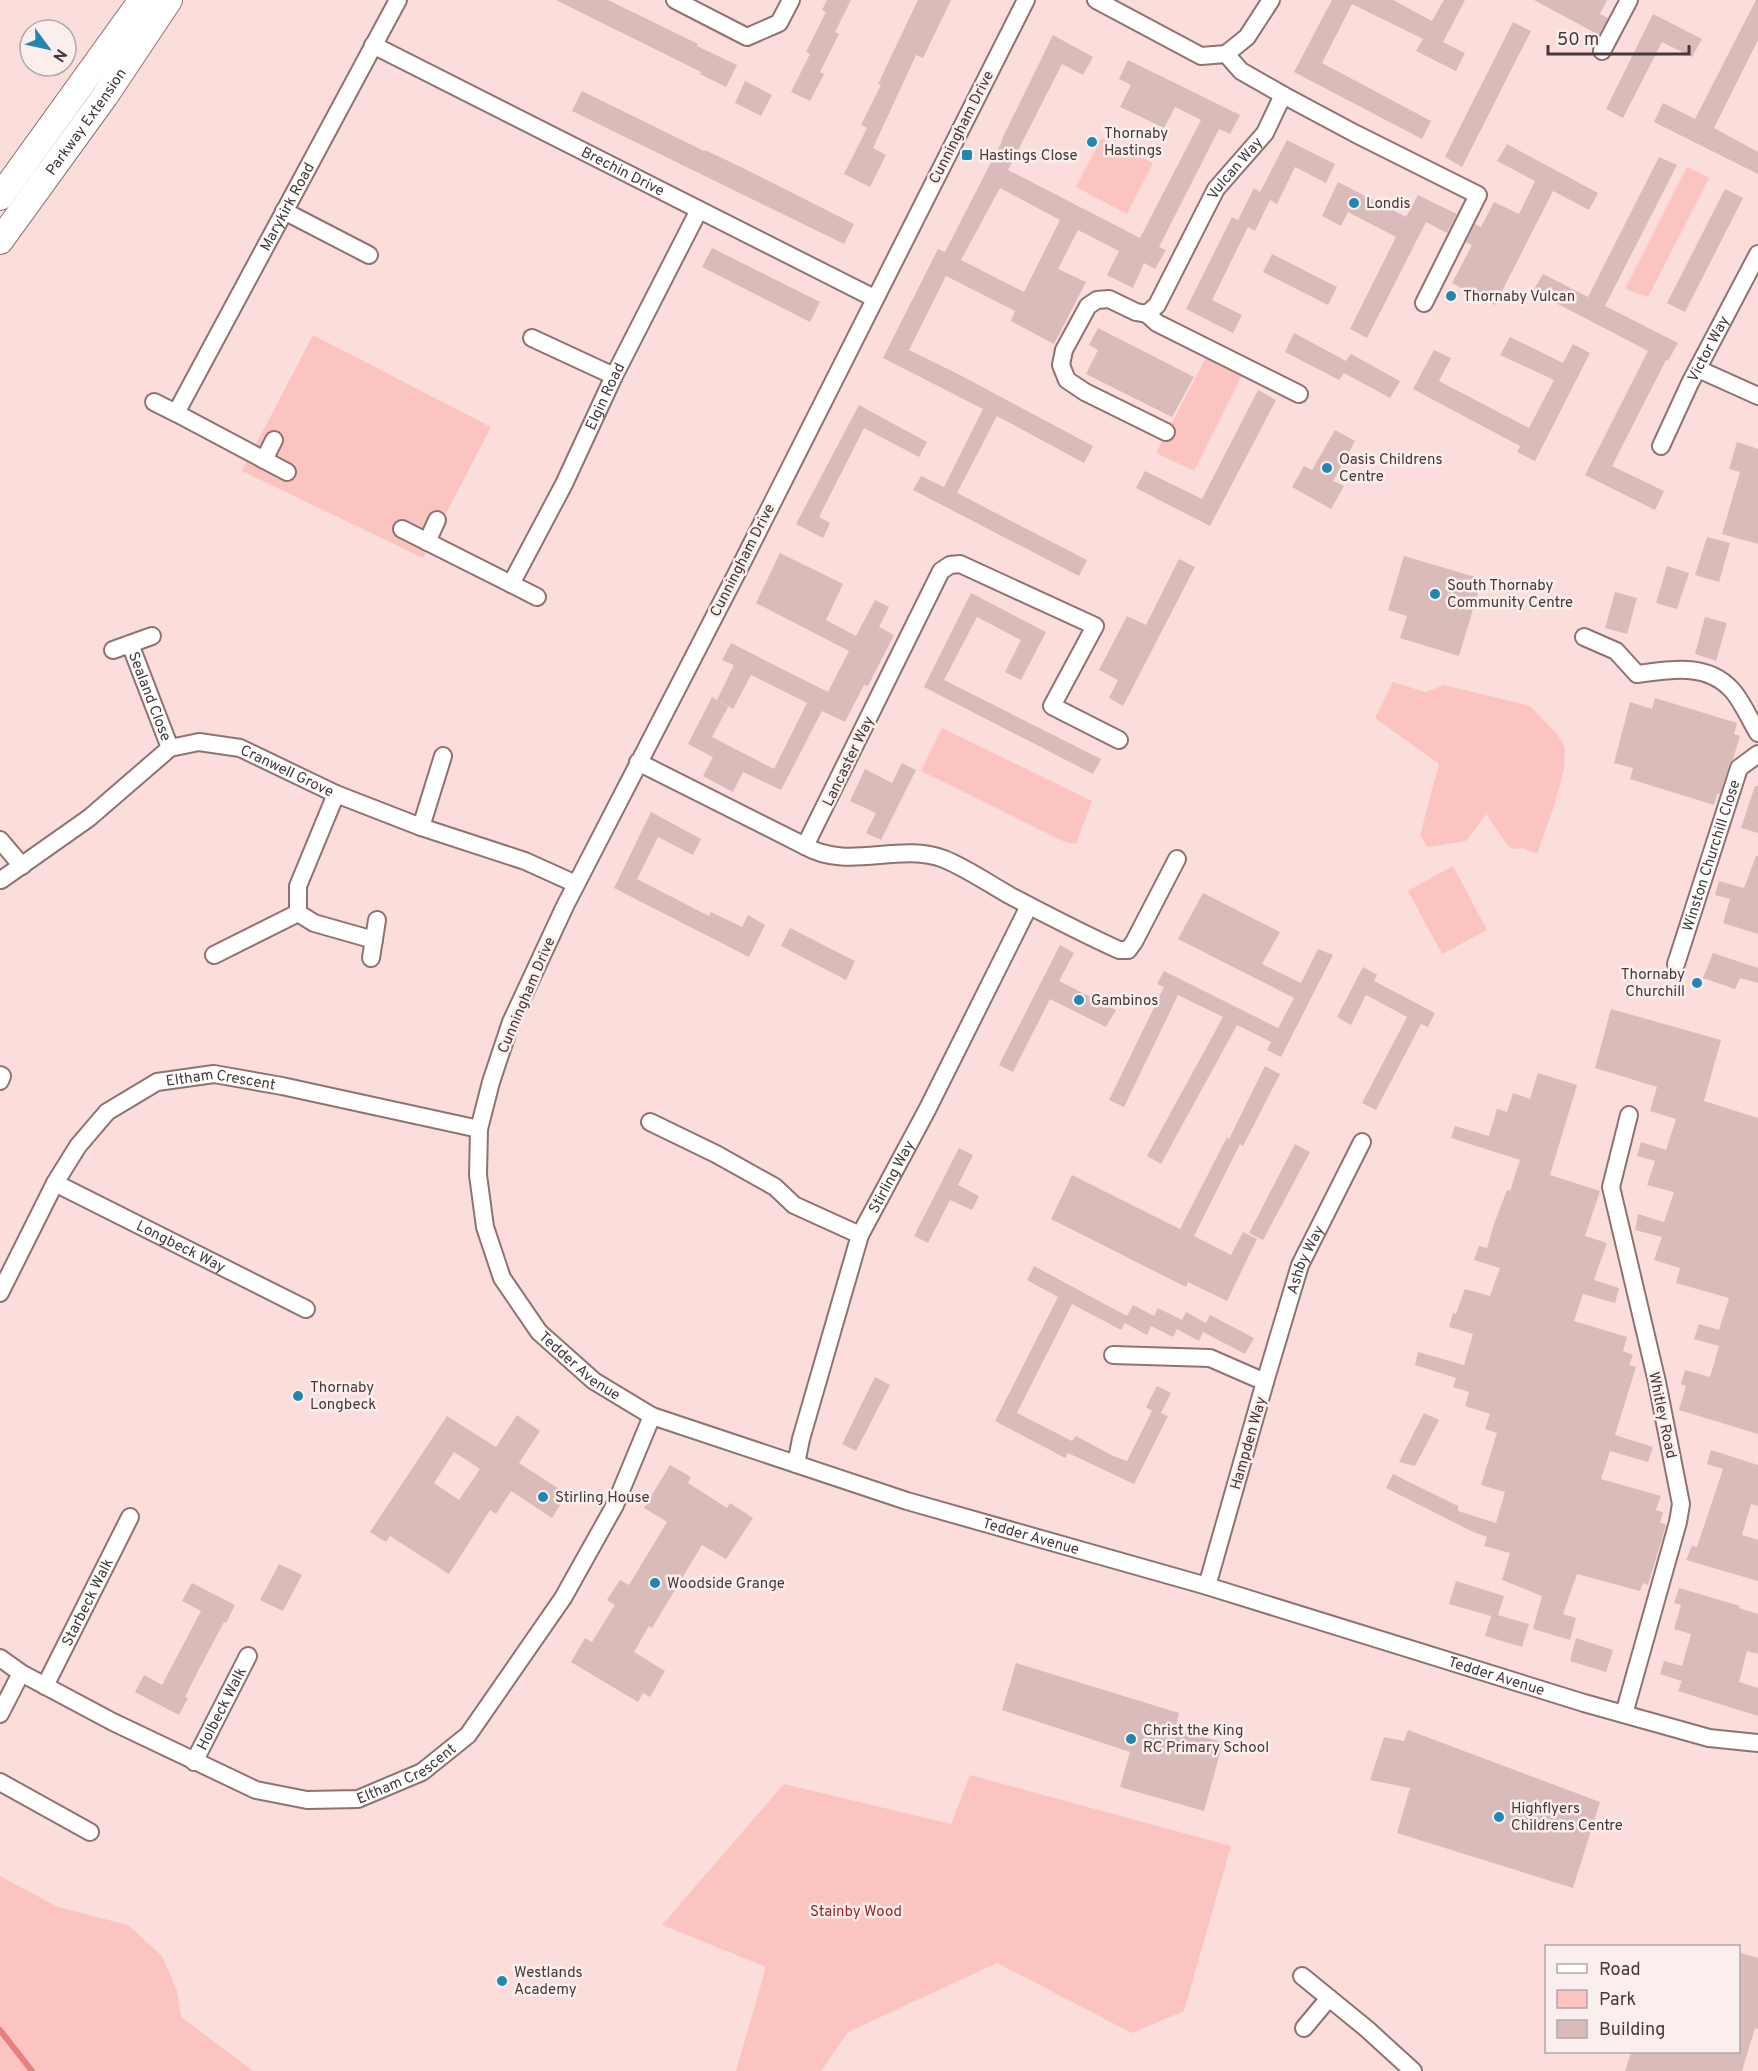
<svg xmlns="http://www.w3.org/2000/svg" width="1758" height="2071" font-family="Overpass,sans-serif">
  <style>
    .green { fill: #fcc4c1 }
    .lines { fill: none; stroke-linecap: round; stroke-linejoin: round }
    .stream { stroke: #e78180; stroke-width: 6 }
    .building { fill: #d9bcba; fill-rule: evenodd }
    .street-casing { stroke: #8e7372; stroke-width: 20 }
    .primary-casing { stroke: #8e7372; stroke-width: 28 }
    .street { stroke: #fff; stroke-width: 16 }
    .primary { stroke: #fff; stroke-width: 26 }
    .poi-dot { fill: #2287b0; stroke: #fbefee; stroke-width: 2 }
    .labels { text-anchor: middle; stroke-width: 5; stroke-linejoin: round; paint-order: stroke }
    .street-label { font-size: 15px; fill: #453939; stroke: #fbefee }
    .poi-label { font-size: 15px; fill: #453939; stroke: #fbefee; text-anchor: start }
    .park-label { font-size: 15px; fill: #9c242e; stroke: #fbefee }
  </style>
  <rect width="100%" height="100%" fill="#fbdddb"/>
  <g class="green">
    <polygon points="1101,138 1153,163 1127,214 1076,187"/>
    <polygon points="1687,167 1709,178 1648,297 1625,289"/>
    <polygon points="313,335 491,427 423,558 242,471"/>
    <polygon points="1210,350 1246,367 1194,471 1156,453"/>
    <polygon points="1393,682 1425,692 1444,685 1530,706 1557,734 1565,747 1564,769 1554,806 1537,854 1523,848 1516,849 1509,847 1486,814 1466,841 1428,847 1420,835 1439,764 1375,718"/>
    <polygon points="942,728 1092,801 1076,844 1065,842 921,771"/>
    <polygon points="1453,866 1487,930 1442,954 1408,891"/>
    <polygon points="970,1775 1231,1846 1184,2011 1132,2033 997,1963 848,2032 821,2071 736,2071 766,1967 662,1925 784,1784 951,1824"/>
    <polygon points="0,1876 58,1907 128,1925 162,1956 177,1991 181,2017 253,2071 0,2071"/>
  </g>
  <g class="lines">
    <polyline class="stream" points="0,2030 32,2071"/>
  </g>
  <g class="building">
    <polygon points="556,0 608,0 698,44 697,46 737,65 726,87 700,74 701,72"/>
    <polygon points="827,0 851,0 835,32 839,34 820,72 824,74 810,101 791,92 810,54 806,52 826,12 822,10"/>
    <polygon points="918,0 951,0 923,58 916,55 873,148 886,155 870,187 844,174 867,128 861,125 881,85 878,84"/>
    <polygon points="1332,0 1393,0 1432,21 1444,0 1465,0 1443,42 1465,53 1456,71 1416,51 1423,39 1352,4 1322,63 1431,121 1422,139 1294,72"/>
    <polygon points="1534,0 1607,0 1600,14 1608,18 1599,35"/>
    <polygon points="1756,0 1758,0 1758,40 1714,128 1758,152 1758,174 1654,122 1663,103 1695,119"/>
    <polygon points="1653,14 1702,39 1692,57 1662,42 1623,118 1606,109"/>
    <polygon points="1513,22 1531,31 1462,167 1445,157"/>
    <path d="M1053 35 1093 57 1083 75 1062 64 1008 170 1140 238 1201 120 1175 107 1164 128 1120 107 1131 85 1119 79 1128 60 1240 115 1230 134 1219 129 1159 247 1166 250 1155 269 1144 263 1133 288 1107 275 1119 251 1078 230 1058 269 1086 282 1054 344 1011 321 1015 311 946 276 909 350 958 374 1093 446 1084 463 997 416 957 493 1087 560 1079 576 913 490 921 476 944 487 983 409 883 358 938 249 945 252 1002 141H1001ZM1000 188 1060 220 1024 292 961 260Z"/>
    <polygon points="745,81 772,95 761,116 735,103"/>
    <polygon points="582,91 704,151 705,150 743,168 854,224 844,244 572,111"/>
    <polygon points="1287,140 1335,164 1326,183 1295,167 1277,204 1270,200 1255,231 1248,227 1212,300 1242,315 1233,333 1186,309 1232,217 1238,220 1254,188 1260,192"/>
    <polygon points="1507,144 1598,193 1589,210 1553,191 1495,305 1452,283 1472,245 1466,242 1475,224 1481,227 1494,202 1519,214 1535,181 1497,161"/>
    <polygon points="1659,157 1677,165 1605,306 1678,343 1668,361 1666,360 1612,466 1664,491 1655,510 1585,475 1648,351 1533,291 1543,274 1588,297"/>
    <polygon points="1338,182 1406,217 1418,195 1457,214 1447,233 1426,222 1367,338 1350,329 1396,237 1348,212 1341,226 1322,216"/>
    <polygon points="1725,189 1743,198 1685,312 1667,303"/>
    <polygon points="712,248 820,302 810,322 702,267"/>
    <polygon points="1272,254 1337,287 1328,305 1263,272"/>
    <polygon points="1098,328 1194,377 1172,417 1086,374 1098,350 1089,345"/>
    <polygon points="1294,333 1346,361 1351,354 1400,381 1390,398 1344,373 1339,380 1285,352"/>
    <polygon points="1510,337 1563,363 1573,344 1590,353 1535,461 1517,452 1520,446 1413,389 1434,350 1451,358 1439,381 1529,428 1554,380 1500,355"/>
    <polygon points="1258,390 1276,400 1210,526 1136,488 1145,471 1202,499"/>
    <polygon points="859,405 927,442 919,457 864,428 819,517 830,523 823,538 796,524"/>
    <polygon points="1335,430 1355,441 1333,481 1344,486 1331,509 1292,487 1304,466 1312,470"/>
    <polygon points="1737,442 1758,449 1758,544 1722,534 1740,472 1729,469"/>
    <polygon points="1707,537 1730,543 1719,582 1695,575"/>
    <polygon points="780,553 843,584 826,620 856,636 875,600 889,607 879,627 894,635 868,686 864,685 845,722 822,711 781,790 743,772 733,792 703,776 713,757 688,744 712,697 728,707 712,737 774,769 807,703 751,675 733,709 717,700 734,665 722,660 731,643 828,692 849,651 756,603"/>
    <polygon points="1404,556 1482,579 1459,656 1400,638 1407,616 1388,610"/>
    <polygon points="1179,559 1195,567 1123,706 1109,698 1118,680 1099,670 1127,616 1146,625"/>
    <polygon points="1667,566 1689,573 1677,609 1656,603"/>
    <polygon points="1615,592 1637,598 1627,634 1605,628"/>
    <polygon points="971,593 1046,632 1021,680 1005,672 1021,640 977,617 944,680 1101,759 1093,774 924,687"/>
    <polygon points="1705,617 1727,623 1716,661 1695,654"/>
    <polygon points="1655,698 1737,723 1734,734 1740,736 1733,759 1729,765 1720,794 1717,794 1714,805 1630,779 1633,768 1614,763 1630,702 1652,709"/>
    <polygon points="902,763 916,770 881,840 866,833 876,813 850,801 865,769 892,783"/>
    <polygon points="1755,786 1758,786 1758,833 1741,828"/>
    <polygon points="651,812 701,839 693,855 658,837 637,879 709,916 711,912 742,927 748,915 765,925 749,957 614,888"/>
    <polygon points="1756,856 1758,856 1758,934 1723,923 1730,899 1715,895 1719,881 1744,888"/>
    <polygon points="1203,893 1280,932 1262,964 1301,983 1318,949 1333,955 1281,1057 1267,1050 1271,1042 1237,1025 1161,1164 1147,1156 1223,1017 1178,995 1124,1107 1109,1100 1164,987 1157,984 1164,971 1278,1028 1294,998 1178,939"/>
    <polygon points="790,928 855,961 846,980 781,946"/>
    <polygon points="1060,945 1074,953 1059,981 1116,1010 1106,1027 1050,999 1013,1072 999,1065"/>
    <polygon points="1713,953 1758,968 1758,983 1740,978 1735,989 1703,978"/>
    <polygon points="1363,967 1377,975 1374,981 1435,1013 1428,1027 1421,1024 1376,1110 1362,1103 1407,1017 1366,995 1351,1025 1337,1017"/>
    <polygon points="1611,1009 1721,1040 1704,1101 1758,1118 1758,1434 1679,1410 1686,1386 1681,1384 1685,1370 1710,1377 1719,1346 1694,1339 1699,1324 1719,1330 1729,1298 1676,1283 1680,1268 1654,1260 1662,1237 1635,1230 1638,1214 1664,1222 1674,1192 1647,1185 1655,1161 1637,1156 1641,1142 1666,1150 1676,1119 1650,1111 1657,1087 1595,1068"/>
    <polygon points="1265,1066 1280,1074 1243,1146 1240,1144 1194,1236 1231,1255 1243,1232 1257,1239 1227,1301 1188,1282 1186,1287 1051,1219 1072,1175 1180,1229 1227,1137 1229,1139"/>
    <polygon points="1538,1073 1577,1085 1550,1175 1600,1191 1585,1236 1607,1243 1594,1280 1619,1288 1615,1303 1583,1294 1574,1321 1627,1337 1623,1351 1633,1355 1629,1365 1636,1367 1615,1435 1653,1447 1648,1462 1610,1451 1601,1479 1661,1496 1656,1510 1663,1512 1660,1522 1666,1525 1648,1585 1643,1583 1640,1591 1577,1574 1563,1614 1576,1618 1570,1640 1533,1629 1542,1596 1502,1580 1510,1553 1484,1546 1487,1537 1473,1532 1386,1488 1393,1474 1458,1506 1458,1511 1496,1523 1505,1492 1481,1485 1497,1433 1485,1429 1490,1414 1465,1406 1469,1392 1453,1387 1456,1378 1415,1365 1418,1352 1464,1365 1473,1334 1449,1327 1453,1313 1456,1314 1465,1289 1490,1296 1500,1268 1474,1260 1479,1246 1487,1248 1494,1224 1507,1190 1510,1191 1520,1160 1451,1138 1455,1126 1489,1136 1497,1109 1507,1112 1513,1093 1530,1099"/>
    <polygon points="1295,1144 1310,1152 1263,1240 1249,1233"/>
    <polygon points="959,1148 973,1155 958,1185 979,1196 972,1210 950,1200 928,1243 914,1236"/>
    <polygon points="1034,1266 1127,1316 1133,1305 1154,1316 1158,1308 1182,1320 1186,1312 1206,1323 1210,1315 1254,1338 1245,1354 1203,1332 1199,1341 1177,1329 1173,1337 1151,1326 1147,1335 1125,1323 1121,1330 1072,1304 1017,1413 1072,1441 1076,1436 1113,1456 1127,1461 1152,1411 1146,1407 1157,1386 1171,1393 1161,1413 1168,1416 1134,1484 1068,1453 1065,1458 995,1421 1058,1297 1027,1280"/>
    <polygon points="875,1377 890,1385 856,1451 842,1444"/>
    <polygon points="1424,1413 1439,1420 1415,1466 1399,1462"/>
    <path d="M517 1415 540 1431 519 1463 567 1494 552 1518 511 1491 496 1514 490 1510 449 1574 390 1536 386 1542 370 1532 447 1416 496 1447ZM454 1452 480 1469 459 1500 434 1483Z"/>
    <polygon points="1711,1450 1758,1465 1758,1506 1751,1504 1742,1535 1758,1540 1758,1581 1686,1560 1692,1546 1697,1547 1723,1469 1707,1464"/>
    <polygon points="670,1465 691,1477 688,1483 727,1508 730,1503 753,1518 726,1559 702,1545 652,1628 649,1626 634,1652 665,1671 650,1697 643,1693 638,1702 571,1662 585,1638 592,1642 615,1605 607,1600 620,1580 629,1585 667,1522 644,1508"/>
    <polygon points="279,1564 302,1575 283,1611 260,1600"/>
    <polygon points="1456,1581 1504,1596 1498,1615 1529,1624 1522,1647 1485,1636 1491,1616 1449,1604"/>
    <polygon points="192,1583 235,1605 226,1623 224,1622 198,1671 185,1697 188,1698 179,1715 135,1692 144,1675 162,1685 201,1611 182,1601"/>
    <polygon points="1679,1588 1740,1606 1739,1608 1758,1614 1758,1654 1747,1651 1739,1682 1758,1688 1758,1716 1678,1691 1682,1681 1660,1674 1664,1661 1682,1666 1691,1634 1674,1629 1681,1605 1674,1603"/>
    <polygon points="1576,1638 1613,1650 1606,1672 1570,1661"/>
    <polygon points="1016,1663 1179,1713 1175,1730 1223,1742 1204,1811 1120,1787 1130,1752 1002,1710"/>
    <polygon points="1408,1730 1600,1802 1573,1888 1397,1833 1410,1788 1370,1780 1384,1737 1404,1741"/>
    <polygon points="1738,1952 1758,1958 1758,2029 1755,2028 1742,2071 1625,2071 1631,2052 1738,2052"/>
  </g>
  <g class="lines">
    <g class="street-casing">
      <g id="street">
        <polyline points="675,0 747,37 779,23 791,0"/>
        <path id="s1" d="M1026 0 742 563 565 906 511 1022 491 1082 479 1129 478 1175 485 1227 502 1278 539 1332 594 1381 652 1416 907 1501 1207 1586 1584 1703 1709 1738 1758 1743"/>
        <polyline points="1096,0 1201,56 1226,54 1247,37 1271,0"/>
        <path id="s2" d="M373 45 874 298"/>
        <polyline points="1602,51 1629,0"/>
        <polyline points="1226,54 1241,71 1283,95"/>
        <polyline points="284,211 369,255"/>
        <polyline points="1147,314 1157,323 1299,394"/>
        <polyline points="532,338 614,376"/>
        <polyline points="1698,369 1758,396"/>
        <polyline points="154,402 176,413"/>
        <path id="s3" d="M1166 432 1085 392 1067 380 1061 365 1064 350 1088 306 1097 300 1109 299 1136 312 1147 314 1157 305 1216 189 1265 133 1283 95 1356 134 1478 195 1424 303"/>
        <path id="s4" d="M1661 446 1690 383 1758 254"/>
        <polyline points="264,460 274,440"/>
        <path id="s5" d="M287 472 176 413 398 0"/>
        <polyline points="402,529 537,597"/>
        <polyline points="427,542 437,520"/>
        <path id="s6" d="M511 584 564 484 614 376 699 210"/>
        <path d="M1584 637 1616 651 1637 674C1669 670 1706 662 1731 689 1741 699 1750 720 1758 733"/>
        <path id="s7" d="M130 644 170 748"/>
        <polyline points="113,650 152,636"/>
        <path d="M1119 740 1052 706 1095 626 960 564 950 565 941 571 805 846C848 871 899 842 944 859 966 868 988 883 1009 895 1045 914 1082 933 1119 950H1128L1134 942 1177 859"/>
        <polyline points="638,762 805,846"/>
        <polyline points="336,794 298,886 298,913 314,923 374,940"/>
        <polyline points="421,827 443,756"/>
        <polyline points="0,840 22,866"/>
        <path id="s8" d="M1 880 89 818 170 748 199 742 240 748 336 794 421 827 525 861 576 884"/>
        <polyline points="214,955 298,913"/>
        <polyline points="371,958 377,920"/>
        <path id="s9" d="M1676 964 1739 768 1758 754"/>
        <polyline points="0,1075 2,1076 0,1081"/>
        <polyline points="650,1122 716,1154 775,1187 794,1205 860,1235"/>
        <path id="s10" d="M55 1183 306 1309"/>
        <path id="s11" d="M0 1293 55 1183 78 1146 107 1112 157 1082 214 1074 282 1086 479 1129"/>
        <polyline points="1113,1355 1210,1358 1265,1382 1207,1586"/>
        <path id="s12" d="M1265 1382 1300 1265 1362 1142"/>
        <path id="s13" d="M796 1464 801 1439 860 1235 927 1110 1029 906"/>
        <path id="s14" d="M0 1658 21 1673 113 1722 256 1790 307 1800 358 1799 422 1772 468 1735 563 1598 615 1505 652 1416"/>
        <path id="s15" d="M45 1686 130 1517"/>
        <polyline points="0,1714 21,1673"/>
        <polyline points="1624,1714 1678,1522 1681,1504 1657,1382 1611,1187 1629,1115"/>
        <path id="s16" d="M194 1762 248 1656"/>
        <polyline points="0,1782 90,1832"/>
        <polyline points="1302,1976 1367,2029 1413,2071"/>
        <polyline points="1304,2028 1329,1998"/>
      </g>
    </g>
    <g class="primary-casing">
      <g id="primary">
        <polyline points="0,197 142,0"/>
        <path id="s17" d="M0 241 105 96 169 0"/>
      </g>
    </g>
    <use href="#street" class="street"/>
    <use href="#primary" class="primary"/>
  </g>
  <g class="poi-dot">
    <circle cx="1092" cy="142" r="6"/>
    <rect x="961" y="149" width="12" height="12" rx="3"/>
    <circle cx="1354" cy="203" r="6"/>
    <circle cx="1451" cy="296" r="6"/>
    <circle cx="1327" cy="468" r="6"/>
    <circle cx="1435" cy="594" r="6"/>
    <circle cx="1697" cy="983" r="6"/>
    <circle cx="1079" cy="1000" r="6"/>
    <circle cx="298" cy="1396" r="6"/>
    <circle cx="543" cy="1497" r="6"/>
    <circle cx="655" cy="1583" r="6"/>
    <circle cx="1131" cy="1739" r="6"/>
    <circle cx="1499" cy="1817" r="6"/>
    <circle cx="502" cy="1981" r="6"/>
  </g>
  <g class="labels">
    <g class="street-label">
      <text dy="5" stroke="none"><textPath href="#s17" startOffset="147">Parkway Extension</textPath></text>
      <text transform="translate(961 127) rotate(-63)" y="5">Cunningham Drive</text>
      <text dy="5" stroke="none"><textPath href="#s3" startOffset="429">Vulcan Way</textPath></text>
      <text dy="5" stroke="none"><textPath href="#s2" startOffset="280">Brechin Drive</textPath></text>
      <text dy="5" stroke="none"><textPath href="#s5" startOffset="360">Marykirk Road</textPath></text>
      <text dy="5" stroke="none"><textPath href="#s4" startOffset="108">Victor Way</textPath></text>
      <text dy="5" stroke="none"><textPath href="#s6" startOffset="210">Elgin Road</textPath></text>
      <text transform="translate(742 560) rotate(-63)" y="5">Cunningham Drive</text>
      <text dy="5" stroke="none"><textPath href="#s7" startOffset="56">Sealand Close</textPath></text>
      <text transform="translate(848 761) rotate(-64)" y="5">Lancaster Way</text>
      <text dy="5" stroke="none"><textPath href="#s8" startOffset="338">Cranwell Grove</textPath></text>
      <text dy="5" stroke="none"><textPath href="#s9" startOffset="114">Winston Churchill Close</textPath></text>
      <text transform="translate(526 995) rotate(-67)" y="5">Cunningham Drive</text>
      <text dy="5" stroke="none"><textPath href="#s11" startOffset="334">Eltham Crescent</textPath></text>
      <text dy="5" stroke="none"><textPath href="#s13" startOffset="304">Stirling Way</textPath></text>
      <text dy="5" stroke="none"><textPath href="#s10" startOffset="141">Longbeck Way</textPath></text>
      <text dy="5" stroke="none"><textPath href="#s12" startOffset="129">Ashby Way</textPath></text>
      <text dy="5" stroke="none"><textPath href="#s1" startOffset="1527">Tedder Avenue</textPath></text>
      <text transform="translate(1663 1415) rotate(78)" y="5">Whitley Road</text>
      <text transform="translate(1248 1443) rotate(-74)" y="5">Hampden Way</text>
      <text dy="5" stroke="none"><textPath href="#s1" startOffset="2013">Tedder Avenue</textPath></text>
      <text dy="5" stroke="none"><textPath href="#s15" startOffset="94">Starbeck Walk</textPath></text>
      <text dy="5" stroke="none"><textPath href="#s1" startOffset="2499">Tedder Avenue</textPath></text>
      <text dy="5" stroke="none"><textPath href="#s16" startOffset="60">Holbeck Walk</textPath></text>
      <text dy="5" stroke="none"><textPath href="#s14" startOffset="446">Eltham Crescent</textPath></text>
    </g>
    <g class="poi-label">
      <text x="1104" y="138">Thornaby<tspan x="1104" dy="17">Hastings</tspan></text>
      <text x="979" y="160">Hastings Close</text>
      <text x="1366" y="208">Londis</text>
      <text x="1463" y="301">Thornaby Vulcan</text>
      <text x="1339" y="464">Oasis Childrens<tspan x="1339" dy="17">Centre</tspan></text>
      <text x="1447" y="590">South Thornaby<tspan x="1447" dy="17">Community Centre</tspan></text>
      <text x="1685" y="979" text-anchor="end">Thornaby<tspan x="1685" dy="17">Churchill</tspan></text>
      <text x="1091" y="1005">Gambinos</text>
      <text x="310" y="1392">Thornaby<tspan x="310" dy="17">Longbeck</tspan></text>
      <text x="555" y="1502">Stirling House</text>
      <text x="667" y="1588">Woodside Grange</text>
      <text x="1143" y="1735">Christ the King<tspan x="1143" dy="17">RC Primary School</tspan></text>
      <text x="1511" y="1813">Highflyers<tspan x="1511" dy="17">Childrens Centre</tspan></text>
      <text x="514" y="1977">Westlands<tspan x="514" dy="17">Academy</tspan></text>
    </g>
    <g class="park-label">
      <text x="856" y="1916">Stainby Wood</text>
    </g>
  </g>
  <rect x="1545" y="1945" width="195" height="108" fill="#fbefee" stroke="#b2a6a6" stroke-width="1.5"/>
  <rect x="1557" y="1964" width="30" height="9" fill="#ffffff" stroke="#b2a6a6" stroke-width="1.5"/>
  <text x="1599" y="1975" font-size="18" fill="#453939">Road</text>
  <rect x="1557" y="1990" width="30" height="18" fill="#fcc4c1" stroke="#b2a6a6" stroke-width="1.5"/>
  <text x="1599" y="2005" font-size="18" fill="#453939">Park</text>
  <rect x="1557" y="2020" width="30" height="18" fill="#d9bcba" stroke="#b2a6a6" stroke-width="1.5"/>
  <text x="1599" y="2035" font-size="18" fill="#453939">Building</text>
  <g transform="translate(48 48) rotate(123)"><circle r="28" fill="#fbefee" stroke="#b2a6a6" stroke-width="1.5"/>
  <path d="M0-4.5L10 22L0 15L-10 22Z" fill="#2287b0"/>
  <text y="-9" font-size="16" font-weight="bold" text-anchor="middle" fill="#453939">N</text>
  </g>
  <path d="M1548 45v9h141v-9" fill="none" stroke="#453939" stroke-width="3"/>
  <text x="1557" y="45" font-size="18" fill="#453939" stroke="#fbefee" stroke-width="4.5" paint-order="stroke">50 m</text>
</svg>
